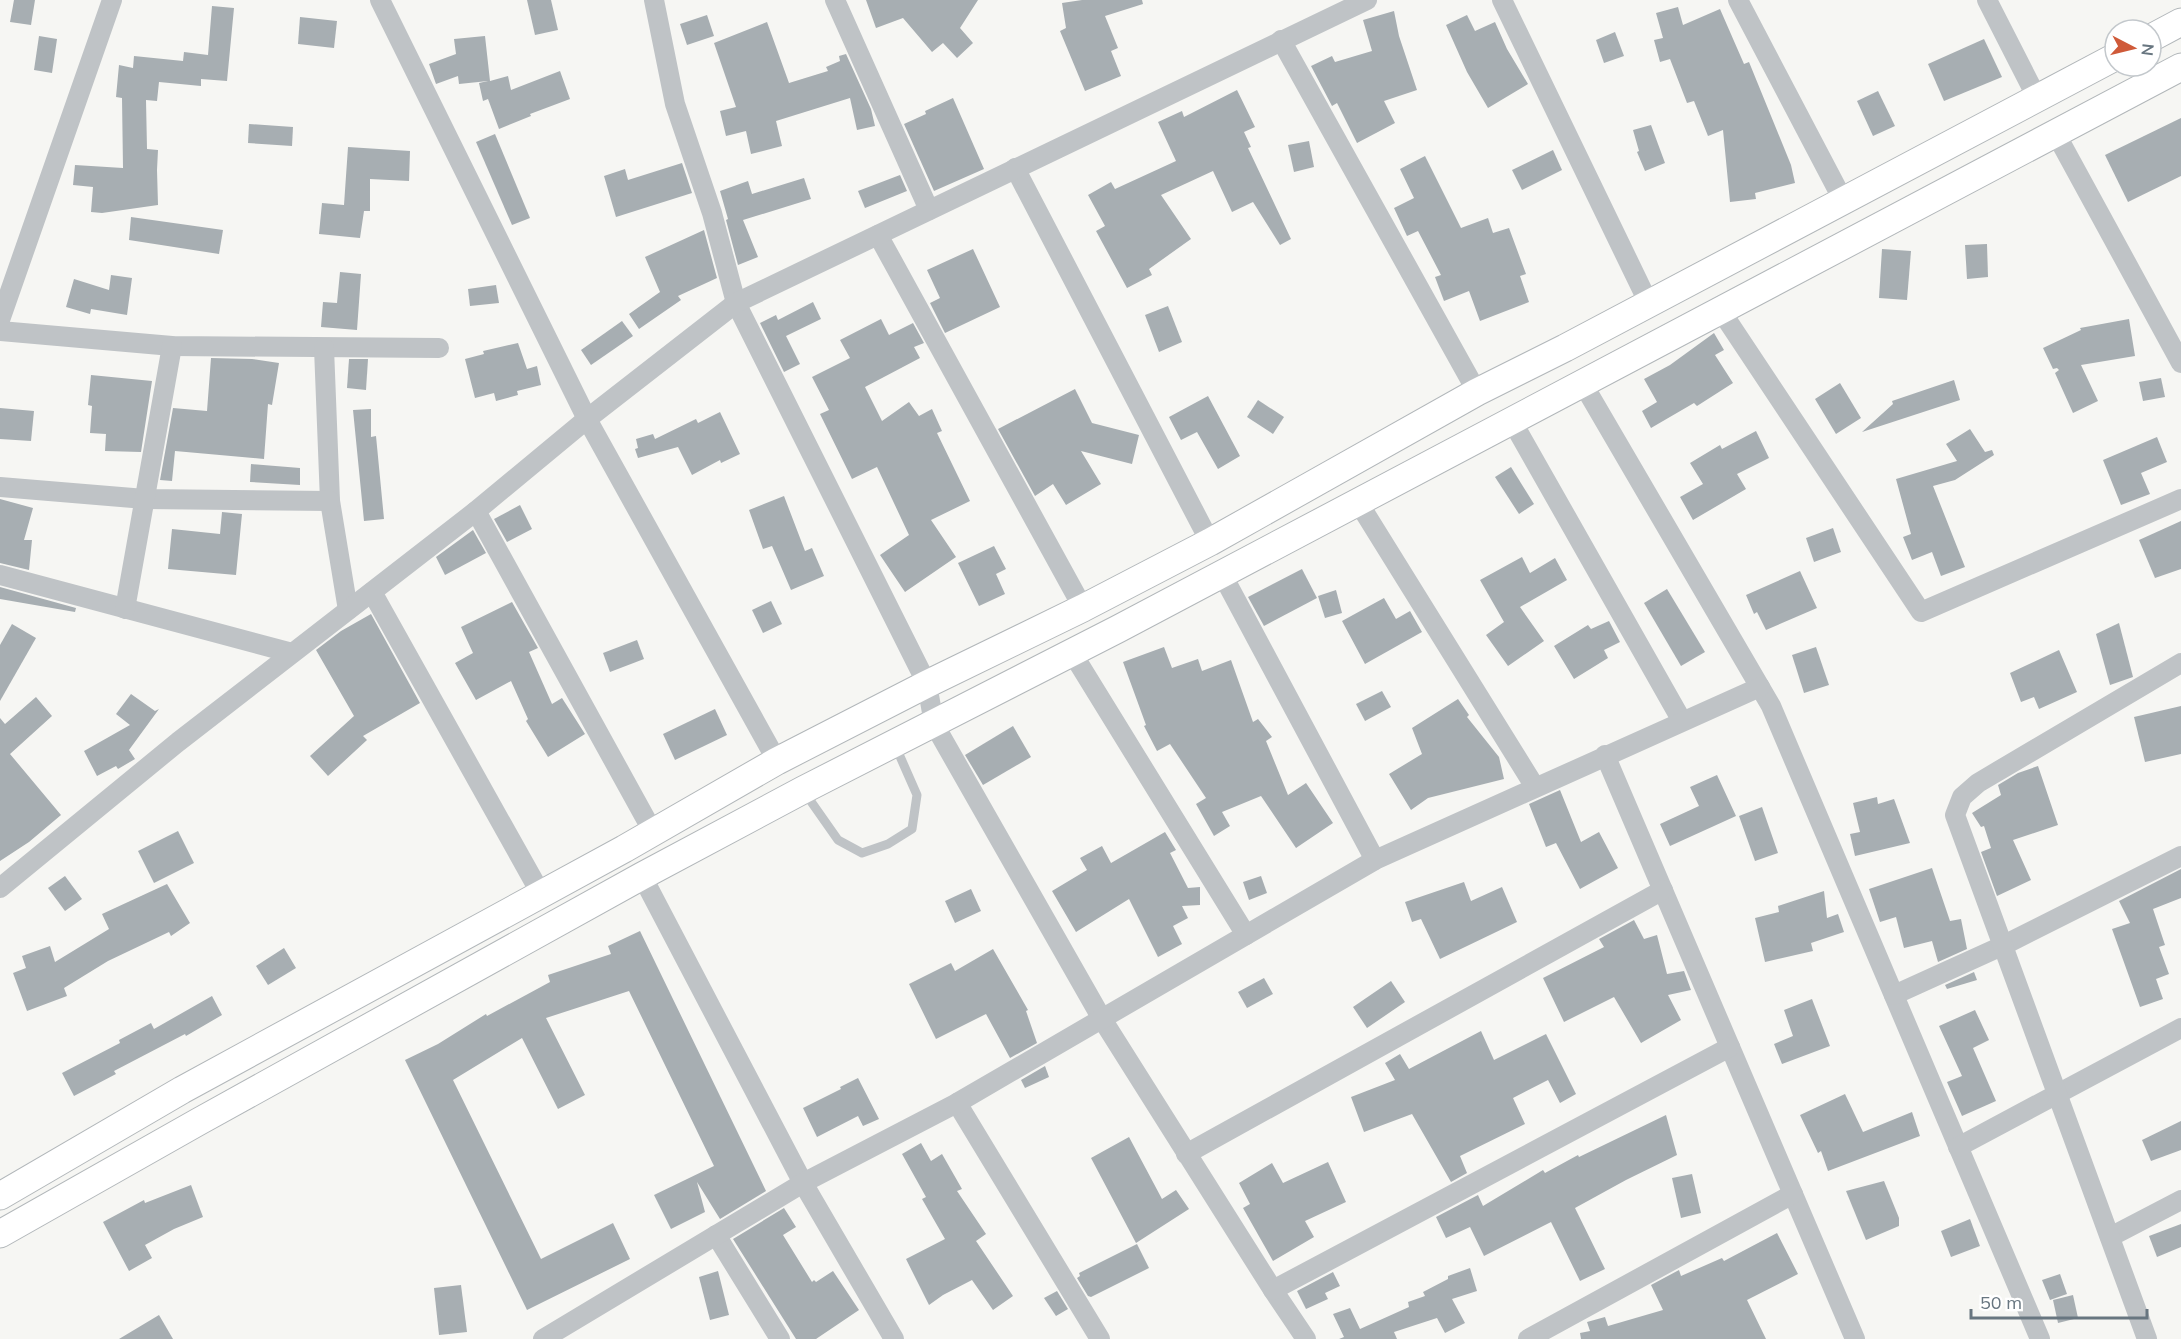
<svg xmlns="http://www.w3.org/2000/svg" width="2181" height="1339" font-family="Mulish,sans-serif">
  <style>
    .building { fill: #a7aeb2 }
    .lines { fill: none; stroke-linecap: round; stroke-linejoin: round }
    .secondary-casing { stroke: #b2b7ba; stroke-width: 29 }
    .service { stroke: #bfc3c6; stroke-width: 9 }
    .minor { stroke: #bfc3c6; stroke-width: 20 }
    .secondary { stroke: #fff; stroke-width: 27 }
  </style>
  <rect width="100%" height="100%" fill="#f6f6f3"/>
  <g class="building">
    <polygon points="14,0 35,0 31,25 10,22"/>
    <polygon points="527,0 551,0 558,30 535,35"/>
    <polygon points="866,0 978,0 960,28 973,43 957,58 943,43 932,52 903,18 876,28"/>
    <polygon points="1082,0 1142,0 1143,4 1105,16 1118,48 1111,51 1121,76 1085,91 1060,31 1066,28 1062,3"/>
    <polygon points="212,6 234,8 227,81 201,79 201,86 159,82 157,101 146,100 147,149 158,150 157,170 158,205 102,213 91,212 93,187 73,185 75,165 123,168 122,98 116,97 119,65 133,68 134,56 183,61 184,52 208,55"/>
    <polygon points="1678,7 1683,25 1720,9 1744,64 1749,62 1791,165 1795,183 1755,193 1756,199 1730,202 1723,130 1708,136 1694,101 1687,103 1670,59 1660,62 1654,40 1663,38 1656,13"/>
    <polygon points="1394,11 1399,36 1417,90 1384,101 1395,123 1357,143 1337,103 1332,106 1311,66 1332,56 1335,62 1372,51 1363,20"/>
    <polygon points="707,15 714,36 687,45 680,24"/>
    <polygon points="1467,15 1475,31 1495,22 1507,49 1528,84 1488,108 1467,72 1446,25"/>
    <polygon points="300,17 337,21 334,48 298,44"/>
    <polygon points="767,22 789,83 828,71 826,67 840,61 839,56 846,54 871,109 875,126 857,130 850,98 776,121 782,146 751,154 746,131 726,136 720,111 736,107 714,43"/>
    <polygon points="1615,32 1624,56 1604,63 1596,40"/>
    <polygon points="39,36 57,39 52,73 34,70"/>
    <polygon points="485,36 490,81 508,76 511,90 560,71 570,99 530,114 531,116 499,129 488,99 483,101 479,83 488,81 459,84 458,76 436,84 429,64 456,54 454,39"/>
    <polygon points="1984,39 2002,77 1944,101 1928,64"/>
    <polygon points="1237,90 1255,127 1244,132 1251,147 1248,148 1291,239 1280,245 1253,202 1232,212 1213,171 1161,195 1191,239 1149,269 1152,275 1127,288 1096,231 1105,226 1088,195 1111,182 1115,189 1176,161 1158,122 1182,111 1184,117"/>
    <polygon points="1878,91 1895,126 1873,136 1857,101"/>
    <polygon points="953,98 984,169 934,191 904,124 926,114 925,111"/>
    <polygon points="2181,118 2181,176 2128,202 2105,155"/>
    <polygon points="249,124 293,127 292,146 248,143"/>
    <polygon points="1651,125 1665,163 1645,171 1637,152 1639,151 1633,130"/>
    <polygon points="495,134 530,218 512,225 476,142"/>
    <polygon points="1309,141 1314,167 1294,172 1288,145"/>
    <polygon points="348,147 410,151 409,181 370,179 370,211 364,211 360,238 319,234 322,203 344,205"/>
    <polygon points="1553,150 1562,170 1522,190 1512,170"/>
    <polygon points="1425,156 1461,228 1488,218 1493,233 1509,228 1526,274 1520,276 1529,302 1480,321 1469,291 1444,301 1435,277 1441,275 1418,231 1407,236 1394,208 1414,198 1400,169"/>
    <polygon points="682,163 692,193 616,217 604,176 625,169 628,180"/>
    <polygon points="900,175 907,191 865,208 858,191"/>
    <polygon points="804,178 811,199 743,220 758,257 738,265 726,220 728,219 720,191 748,181 752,194"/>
    <polygon points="131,217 223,230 219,254 129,240"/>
    <polygon points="704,230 717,278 678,296 681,300 639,329 629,314 660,292 645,257"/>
    <polygon points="1987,244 1988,277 1967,279 1965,245"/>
    <polygon points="973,249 1000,307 945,333 930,303 940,298 927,270"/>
    <polygon points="1882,249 1911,251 1907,300 1879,298"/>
    <polygon points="340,272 361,274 357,330 321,327 323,302 337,303"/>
    <polygon points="111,275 132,278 127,315 91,309 90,314 66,307 74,279 109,290"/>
    <polygon points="496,285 499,303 470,306 468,289"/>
    <polygon points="813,302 821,319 786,336 800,364 784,372 760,323 776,315 778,320"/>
    <polygon points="1168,306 1182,342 1159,352 1145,315"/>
    <polygon points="881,319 889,335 913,323 924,343 914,347 920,358 865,387 882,421 909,402 919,416 932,409 942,431 937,433 970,501 931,520 956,557 905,592 880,555 909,535 877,467 852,479 820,414 829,410 812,377 850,358 840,340"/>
    <polygon points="2129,319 2135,356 2081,365 2098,401 2073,413 2055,373 2059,370 2057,368 2053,369 2043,348 2081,330 2080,328"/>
    <polygon points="622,321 633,336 591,365 581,350"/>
    <polygon points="1714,333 1724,350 1715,355 1733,383 1697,406 1694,403 1651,428 1642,411 1657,402 1644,379 1670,365"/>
    <polygon points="518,343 527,369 537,366 541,385 517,391 518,395 496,401 494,393 475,398 465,359 484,354 483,351"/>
    <polygon points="211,358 252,359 279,363 272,405 268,404 264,459 175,451 172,481 160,480 173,408 207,411"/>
    <polygon points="349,359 368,359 366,390 347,388"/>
    <polygon points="91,375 152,381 141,452 105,451 106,434 90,433 92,406 88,405"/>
    <polygon points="2161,378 2165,397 2143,401 2139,382"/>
    <polygon points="1954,380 1960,400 1862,432 1893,404 1892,401"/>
    <polygon points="1840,383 1861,418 1836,434 1815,399"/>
    <polygon points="1075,389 1092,423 1139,435 1132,464 1081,451 1101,484 1066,505 1053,484 1035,496 998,429"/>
    <polygon points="1208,396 1240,456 1218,469 1197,432 1181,440 1169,417"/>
    <polygon points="1258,400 1284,417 1273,434 1247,417"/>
    <polygon points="0,408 34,411 31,441 0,439"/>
    <polygon points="371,409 371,437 376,436 384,519 364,521 353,410"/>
    <polygon points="720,412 740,454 721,463 720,460 692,475 678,447 638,458 635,449 638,448 636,439 653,434 655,439 696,419 698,423"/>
    <polygon points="1970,429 1985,452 1992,450 1994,455 1955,480 1933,486 1965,567 1941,576 1932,552 1912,560 1903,537 1911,534 1896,479 1957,461 1946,444"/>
    <polygon points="1756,431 1769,458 1737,474 1746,489 1693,520 1680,497 1703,484 1690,463 1720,445 1722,449"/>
    <polygon points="2157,437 2167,462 2141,473 2150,494 2121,505 2103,460"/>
    <polygon points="251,464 300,468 300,485 250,482"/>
    <polygon points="1511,467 1534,504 1519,514 1495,477"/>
    <polygon points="784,496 805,551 812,548 824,576 791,590 772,546 763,549 749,510"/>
    <polygon points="0,499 33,508 24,540 32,540 29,570 0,563"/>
    <polygon points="520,505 532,529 507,542 494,519"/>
    <polygon points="222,512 242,514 236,575 168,569 172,529 220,534"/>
    <polygon points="2181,521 2181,569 2155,578 2139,540"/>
    <polygon points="1833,528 1841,552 1814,562 1806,538"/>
    <polygon points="473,530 486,553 445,575 436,557"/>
    <polygon points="994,546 1006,569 996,574 1005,594 979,606 958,563"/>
    <polygon points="1522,557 1530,573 1555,558 1567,580 1520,607 1544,641 1508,666 1486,635 1504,622 1480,580"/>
    <polygon points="1302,569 1317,598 1264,626 1248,597"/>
    <polygon points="1800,571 1817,608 1766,630 1757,612 1754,614 1746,595"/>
    <polygon points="0,587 76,608 75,612 0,599"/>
    <polygon points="1667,589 1705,652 1681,666 1644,603"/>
    <polygon points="1336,590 1342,613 1325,618 1318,596"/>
    <polygon points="1384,598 1396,619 1410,611 1422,632 1365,664 1342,621"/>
    <polygon points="771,601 782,624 763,633 752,610"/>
    <polygon points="512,602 538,648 529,652 552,704 562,698 585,734 548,757 526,721 528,719 511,681 476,700 455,663 473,653 461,627"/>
    <polygon points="371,614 420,703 363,736 367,740 328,776 310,756 354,716 316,650 341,631"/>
    <polygon points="1609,621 1620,642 1604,650 1608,658 1574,679 1554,646 1588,625 1591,629"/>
    <polygon points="2119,623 2133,677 2110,685 2096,634"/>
    <polygon points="12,624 36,638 0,701 0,645"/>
    <polygon points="637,640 644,659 610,672 603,653"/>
    <polygon points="1164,647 1172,668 1198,659 1202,671 1231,660 1253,722 1258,719 1272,737 1266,741 1288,795 1306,783 1333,823 1296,848 1261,796 1222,812 1230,826 1214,836 1196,804 1206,798 1170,744 1157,751 1144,726 1146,725 1123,662"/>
    <polygon points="1816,647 1829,685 1804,693 1792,655"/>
    <polygon points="2059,650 2077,692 2039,709 2034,697 2021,702 2010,673"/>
    <polygon points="1382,691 1391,707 1365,721 1356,704"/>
    <polygon points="131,694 155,711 159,709 129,750 135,759 118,769 116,766 97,776 84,751 130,725 116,714"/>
    <polygon points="36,697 52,716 10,754 61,815 29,842 0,861 0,718 5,724"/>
    <polygon points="1458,699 1469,715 1467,717 1499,757 1504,779 1428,798 1411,810 1389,774 1422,754 1412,728"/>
    <polygon points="2181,706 2181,754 2145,762 2134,717"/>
    <polygon points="715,709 727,735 675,760 663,734"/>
    <polygon points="1013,726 1031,757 983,785 965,755"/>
    <polygon points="2038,766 2058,825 2013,840 2031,880 1997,896 1981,852 1991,848 1984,826 1981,827 1972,813 2001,795 1998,785 2018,773"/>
    <polygon points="1717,775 1736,816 1670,846 1660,824 1699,806 1690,787"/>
    <polygon points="1560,790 1581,842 1599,832 1618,868 1580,889 1556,843 1546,847 1529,804"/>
    <polygon points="1877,797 1878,804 1894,799 1910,843 1855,856 1850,834 1860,832 1853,803"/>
    <polygon points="1762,807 1778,853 1755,861 1739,816"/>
    <polygon points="178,831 194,863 154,883 138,851"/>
    <polygon points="1165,832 1176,850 1170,853 1188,888 1200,887 1200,905 1182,906 1188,918 1173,926 1182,944 1158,957 1129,899 1076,932 1052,891 1087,870 1080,858 1102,846 1111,863"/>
    <polygon points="1932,868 1950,921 1961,919 1967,949 1938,962 1932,941 1904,948 1896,917 1880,922 1869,889"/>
    <polygon points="2181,869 2181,898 2153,909 2165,945 2159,947 2169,974 2156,979 2163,999 2140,1007 2112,929 2130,923 2119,901"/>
    <polygon points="65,876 82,899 65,911 48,888"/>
    <polygon points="1261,876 1267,893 1249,900 1243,882"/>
    <polygon points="1464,882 1471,901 1502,887 1517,922 1440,959 1421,919 1412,922 1405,902"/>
    <polygon points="167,884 190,923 171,936 169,932 108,961 64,988 67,996 27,1011 13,973 26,968 22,956 50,946 55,962 109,929 102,914"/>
    <polygon points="971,889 981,911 955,923 945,901"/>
    <polygon points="1824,891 1827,918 1838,914 1844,932 1811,943 1813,951 1765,962 1755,918 1779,912 1778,906"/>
    <polygon points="1634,920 1644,939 1657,935 1667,974 1684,971 1691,990 1668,995 1681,1020 1641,1043 1614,997 1564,1022 1543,978 1604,947 1599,939"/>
    <polygon points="640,931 766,1191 720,1219 697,1182 705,1212 671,1229 654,1195 714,1166 629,991 546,1018 585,1095 558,1109 522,1038 453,1080 541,1259 613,1223 630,1259 527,1310 405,1060 438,1044 486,1014 487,1016 550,982 548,975 611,954 608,946"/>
    <polygon points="284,948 296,968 268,985 256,966"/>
    <polygon points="993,949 1028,1010 1026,1011 1037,1043 1010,1058 986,1014 936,1039 909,984 951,963 955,971"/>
    <polygon points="1974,972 1977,980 1947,989 1945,985"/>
    <polygon points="1264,978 1273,994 1247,1008 1238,992"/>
    <polygon points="1391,981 1405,1002 1367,1028 1353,1007"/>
    <polygon points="212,996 222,1015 186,1036 185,1034 114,1071 116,1074 74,1096 62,1073 120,1043 119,1040 151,1023 154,1029"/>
    <polygon points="1812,999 1830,1046 1782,1064 1774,1044 1793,1036 1784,1010"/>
    <polygon points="1975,1010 1989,1040 1973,1048 1996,1101 1962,1116 1947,1082 1962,1076 1939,1026"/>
    <polygon points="1481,1031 1494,1060 1546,1034 1576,1094 1560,1103 1548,1080 1513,1098 1525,1124 1460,1156 1467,1173 1451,1182 1412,1114 1364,1132 1351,1097 1395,1080 1385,1063 1400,1054 1409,1069"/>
    <polygon points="1045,1066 1049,1077 1025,1088 1021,1080"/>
    <polygon points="858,1078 879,1119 863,1126 858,1116 817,1137 803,1108 841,1089 840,1087"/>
    <polygon points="1845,1094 1863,1132 1912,1112 1920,1136 1828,1171 1821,1151 1818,1153 1800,1115"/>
    <polygon points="1666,1115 1677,1155 1626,1180 1575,1208 1605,1269 1580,1281 1551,1222 1484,1256 1470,1227 1446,1238 1436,1217 1478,1195 1483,1206 1543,1170 1545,1173 1578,1155 1579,1157"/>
    <polygon points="2181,1121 2181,1150 2151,1161 2142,1140"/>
    <polygon points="1129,1137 1162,1199 1176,1190 1189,1209 1136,1243 1091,1158"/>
    <polygon points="921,1143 931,1161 942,1154 962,1189 957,1191 986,1234 976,1241 1013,1296 993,1310 972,1280 943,1295 929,1305 906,1259 945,1239 922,1199 926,1197 902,1154"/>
    <polygon points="1328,1162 1346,1202 1305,1221 1314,1237 1273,1261 1243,1208 1250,1204 1239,1183 1272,1163 1283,1183"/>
    <polygon points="1692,1174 1701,1213 1681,1218 1672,1178"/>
    <polygon points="1884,1181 1899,1218 1899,1226 1866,1240 1846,1191"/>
    <polygon points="191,1185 203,1217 174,1229 145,1245 152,1258 129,1271 103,1222 144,1200 145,1203"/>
    <polygon points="784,1208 796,1227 783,1235 812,1282 814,1280 816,1282 833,1271 859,1310 816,1339 796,1339 733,1239"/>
    <polygon points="1970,1219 1980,1246 1951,1257 1941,1231"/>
    <polygon points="2181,1224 2181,1247 2157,1257 2149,1236"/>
    <polygon points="1777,1233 1798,1274 1747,1300 1766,1339 1581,1339 1580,1333 1590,1331 1587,1322 1605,1317 1608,1326 1663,1310 1651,1285 1679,1270 1681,1276 1722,1258 1724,1261"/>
    <polygon points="1137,1244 1149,1268 1091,1297 1088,1296 1077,1278 1080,1276 1079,1273"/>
    <polygon points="1470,1268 1477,1291 1452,1299 1465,1323 1445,1333 1437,1318 1394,1332 1397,1339 1339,1339 1344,1337 1333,1314 1350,1308 1360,1329 1409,1307 1408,1302 1425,1296 1423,1292 1448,1279 1448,1276"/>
    <polygon points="718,1271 729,1315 710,1320 699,1277"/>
    <polygon points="1333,1272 1340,1286 1325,1293 1328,1299 1306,1309 1297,1291"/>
    <polygon points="2060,1274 2067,1294 2050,1300 2042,1280"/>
    <polygon points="461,1285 467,1332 439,1335 434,1288"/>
    <polygon points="1057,1291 1068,1309 1056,1316 1044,1298"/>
    <polygon points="2073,1295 2078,1318 2058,1323 2053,1300"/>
    <polygon points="159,1315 173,1339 119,1339"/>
  </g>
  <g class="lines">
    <g class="secondary-casing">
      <g id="secondary">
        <polyline points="2151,38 2181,22"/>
        <polyline points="0,1196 182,1090 624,849 777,761 927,684 1083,608 1210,542 1477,392 1565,348 2115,57"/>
        <polyline points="0,1234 198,1122 642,876 803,790 1118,629 2181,67"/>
      </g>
    </g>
    <polyline class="service" points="805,793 838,840 862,853 888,844 912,829 917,795 895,745"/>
    <g class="minor">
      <polyline points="380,0 587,419 777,761"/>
      <polyline points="654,0 675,104 712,213 736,303 927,684 934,724 1102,1019 1273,1290 1306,1339"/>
      <polyline points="835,0 929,210"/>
      <polyline points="1502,0 1649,304"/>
      <polyline points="1738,0 1843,200"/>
      <polyline points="1987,0 2037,98"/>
      <polyline points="1281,40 1477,392"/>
      <polyline points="2056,134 2181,363"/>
      <polyline points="1015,168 1210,542"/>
      <polyline points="878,235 1083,608"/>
      <polyline points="1721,311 1921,612 2181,499"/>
      <polyline points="0,320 112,0"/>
      <polyline points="0,331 172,346 439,348"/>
      <polyline points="324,348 330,501 348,610"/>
      <polyline points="1583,384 1771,706 2040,1339"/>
      <polyline points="1512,421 1682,721"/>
      <polyline points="0,487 145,499 330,501"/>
      <polyline points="1358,502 1535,787"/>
      <polyline points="476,511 653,832"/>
      <polyline points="1222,574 1375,860"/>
      <polyline points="0,575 292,653"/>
      <polyline points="372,592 541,894"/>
      <polyline points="125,609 172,346"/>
      <polyline points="1071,651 1246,935"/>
      <polyline points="1605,755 1855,1339"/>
      <polyline points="642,876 803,1183 894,1339"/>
      <polyline points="0,888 178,742 476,511 587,419 736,303 1367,0"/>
      <polyline points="1894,995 2002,946 2181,856"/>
      <polyline points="957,1103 1100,1339"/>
      <polyline points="1958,1147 2181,1028"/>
      <polyline points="1186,1154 1663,890"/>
      <polyline points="716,1235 780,1339"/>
      <polyline points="2110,1237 2181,1200"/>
      <polyline points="1273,1290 1730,1047"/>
      <polyline points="543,1339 803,1183 957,1103 1375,860 1760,687"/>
      <polyline points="1528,1339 1793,1194"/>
      <polyline points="2147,1339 1955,815 1962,797 1978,783 2181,663"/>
    </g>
    <use href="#secondary" class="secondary"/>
  </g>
  <g transform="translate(2133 48) rotate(97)"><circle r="28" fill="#ffffff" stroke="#c3c8cc" stroke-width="1.5"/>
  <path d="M0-4.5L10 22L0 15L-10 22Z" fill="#cf5a39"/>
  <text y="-9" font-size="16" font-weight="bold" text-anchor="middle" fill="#687680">N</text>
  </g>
  <path d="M1971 1309v9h176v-9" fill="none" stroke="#687680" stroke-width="3"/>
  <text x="1980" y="1309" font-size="18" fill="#687680" stroke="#ffffff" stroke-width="4.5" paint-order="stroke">50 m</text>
</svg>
